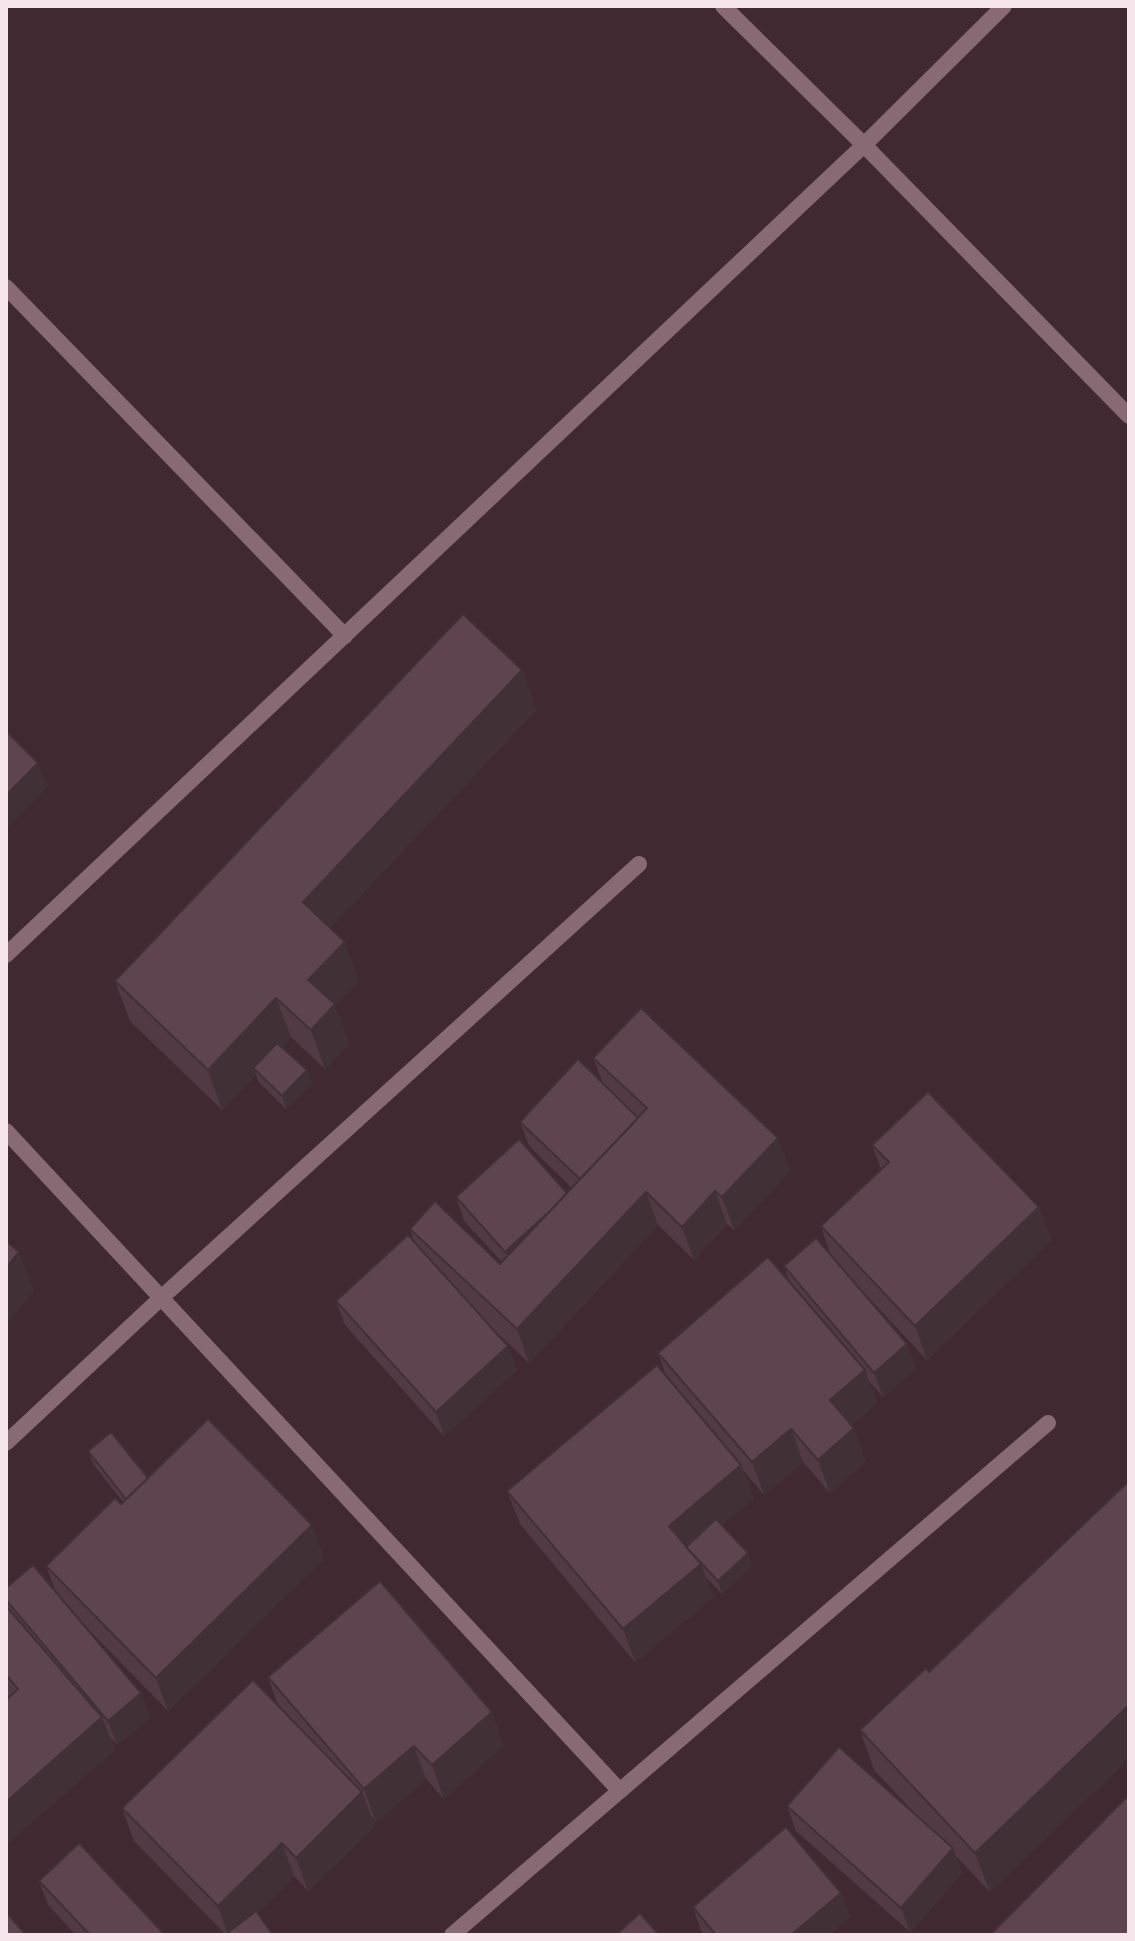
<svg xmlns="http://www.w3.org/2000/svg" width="1135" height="1941" font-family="Montserrat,sans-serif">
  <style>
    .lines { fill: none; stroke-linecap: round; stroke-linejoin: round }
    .street { stroke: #886a75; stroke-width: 16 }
    .wall { fill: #513a43 }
    .shaded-wall { fill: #423037 }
    .building { fill: #5e444e; stroke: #423037; stroke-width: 2 }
  </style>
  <rect width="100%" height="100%" fill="#412932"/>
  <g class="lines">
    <g class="street">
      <polyline points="723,6 864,145 1129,416"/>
      <polyline points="6,287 345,636"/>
      <polyline points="6,955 864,145 1004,6"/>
      <polyline points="6,1131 620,1791"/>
      <polyline points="6,1443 161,1298 639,864"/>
      <polyline points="452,1935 1048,1423"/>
    </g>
  </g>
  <g class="wall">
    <polygon points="522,670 536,710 330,928 359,981 335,1006 349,1044 325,1069 291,1037 282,1047 312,1083 286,1109 258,1081 256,1074 222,1110 130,1021 115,981"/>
    <polygon points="593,1058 790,1171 734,1230 727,1224 694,1260 658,1225 529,1363 491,1327 508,1346 517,1370 444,1436 345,1325 336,1301 414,1242 410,1229 500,1264 502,1262 464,1221 456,1197 567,1193 572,1188 529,1146 520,1122 603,1083"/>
    <polygon points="872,1145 1039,1207 1051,1240 927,1360 852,1280 907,1344 916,1368 883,1397 869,1381 877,1403 852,1425 866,1461 830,1493 803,1462 764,1495 743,1470 753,1498 722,1525 752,1566 722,1594 705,1576 713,1597 635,1662 520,1524 507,1491 666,1376 658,1353 790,1283 784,1266 831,1256 821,1226 881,1169"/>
    <polygon points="88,1451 324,1558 168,1711 84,1625 141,1693 150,1718 117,1745 110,1737 115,1750 9,1698 6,1695 6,1588 56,1592 46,1566 123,1502 93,1464"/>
    <polygon points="926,1668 990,1892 956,1856 962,1873 910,1932 796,1831 787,1806 926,1825 874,1770 860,1730"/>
    <polygon points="268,1677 504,1745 444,1799 426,1779 376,1822 371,1816 375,1826 308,1891 294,1876 257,1913 273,1935 226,1935 134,1841 122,1808 278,1706"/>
    <polygon points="39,1881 165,1935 76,1935 48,1905"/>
    <polygon points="841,1893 850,1917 829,1935 705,1935 701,1931 693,1907"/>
  </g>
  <g class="shaded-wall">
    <polygon points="522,670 536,710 317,942 303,902"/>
    <polygon points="38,763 47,787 6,828 6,795"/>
    <polygon points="345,942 359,981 335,1006 349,1044 325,1069 311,1030 308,980"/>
    <polygon points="276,998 291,1037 258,1072 253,1068 256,1074 222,1110 208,1070"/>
    <polygon points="307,1070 312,1083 286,1109 282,1096"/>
    <polygon points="778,1138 790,1171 734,1230 722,1197"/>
    <polygon points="715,1191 727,1224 694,1260 682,1227"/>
    <polygon points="646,1192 658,1225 529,1363 517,1329"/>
    <polygon points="569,1194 514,1276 505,1252"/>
    <polygon points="1039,1207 1051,1240 927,1360 915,1326"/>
    <polygon points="19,1252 34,1291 6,1324 6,1268"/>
    <polygon points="907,1344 916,1368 883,1397 874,1373"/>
    <polygon points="508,1346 517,1370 444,1436 436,1412"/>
    <polygon points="865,1370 877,1403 843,1434 830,1400"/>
    <polygon points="854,1428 866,1461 830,1493 818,1460"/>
    <polygon points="791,1429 803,1462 764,1495 752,1462"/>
    <polygon points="741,1465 753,1498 690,1552 669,1526"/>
    <polygon points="312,1525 324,1558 168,1711 156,1678"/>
    <polygon points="748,1553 752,1566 722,1594 718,1581"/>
    <polygon points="701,1564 713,1597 635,1662 623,1629"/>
    <polygon points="141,1693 150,1718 117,1745 108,1721"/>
    <polygon points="1129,1705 1129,1759 990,1892 975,1853"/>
    <polygon points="492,1712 504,1745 444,1799 432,1765"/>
    <polygon points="102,1717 115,1750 6,1845 6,1802"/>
    <polygon points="414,1746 426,1779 376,1822 364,1789"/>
    <polygon points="362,1792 375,1826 308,1891 296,1858"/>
    <polygon points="282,1843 294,1876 235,1935 228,1935 218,1906"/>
    <polygon points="953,1848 962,1873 910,1932 901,1908"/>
    <polygon points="841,1893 850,1917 829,1935 791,1935"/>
  </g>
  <g class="building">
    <polygon points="463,614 522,670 303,902 345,942 308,980 335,1004 311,1030 276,998 208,1070 115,981"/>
    <polygon points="6,731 38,763 6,795"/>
    <polygon points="641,1008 778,1138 722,1197 715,1191 682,1227 646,1192 517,1329 410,1229 435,1201 500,1264 647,1108 593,1058"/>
    <polygon points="277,1043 307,1070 282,1096 253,1068"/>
    <polygon points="578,1059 638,1118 580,1179 520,1122"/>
    <polygon points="928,1092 1039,1207 915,1326 821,1226 889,1162 872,1145"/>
    <polygon points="519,1139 567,1193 551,1210 505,1252 456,1197"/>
    <polygon points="408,1235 508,1346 436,1412 336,1301"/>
    <polygon points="816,1238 907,1344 874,1373 784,1266"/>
    <polygon points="6,1241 19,1252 6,1268"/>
    <polygon points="768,1257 865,1370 830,1400 854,1428 818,1460 791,1429 752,1462 658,1353"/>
    <polygon points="657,1365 741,1465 669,1526 701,1564 623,1629 507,1491"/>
    <polygon points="208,1419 312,1525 156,1678 46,1566 115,1498 121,1504"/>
    <polygon points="111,1432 148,1478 126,1499 88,1451"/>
    <polygon points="1129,1481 1129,1705 975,1853 860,1730 926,1668 929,1672"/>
    <polygon points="716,1519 748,1553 718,1581 686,1547"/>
    <polygon points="33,1565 141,1693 108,1721 6,1600 6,1588"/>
    <polygon points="380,1581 492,1712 432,1765 414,1746 364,1789 268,1677"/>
    <polygon points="6,1606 102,1717 6,1802 6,1700 18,1689 6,1675"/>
    <polygon points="253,1680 362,1792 296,1858 282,1843 218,1906 122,1808"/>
    <polygon points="839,1747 953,1848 901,1908 787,1806"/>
    <polygon points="1129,1795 1129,1935 990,1935"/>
    <polygon points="786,1827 841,1893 791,1935 716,1935 693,1907"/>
    <polygon points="79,1843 165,1935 90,1935 39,1881"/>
    <polygon points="256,1911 273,1935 227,1935 226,1934"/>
    <polygon points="6,1912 26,1935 6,1935"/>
    <polygon points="640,1913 659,1935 616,1935"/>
  </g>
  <rect width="1135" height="1941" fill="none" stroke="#f6e6ec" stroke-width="16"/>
</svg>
